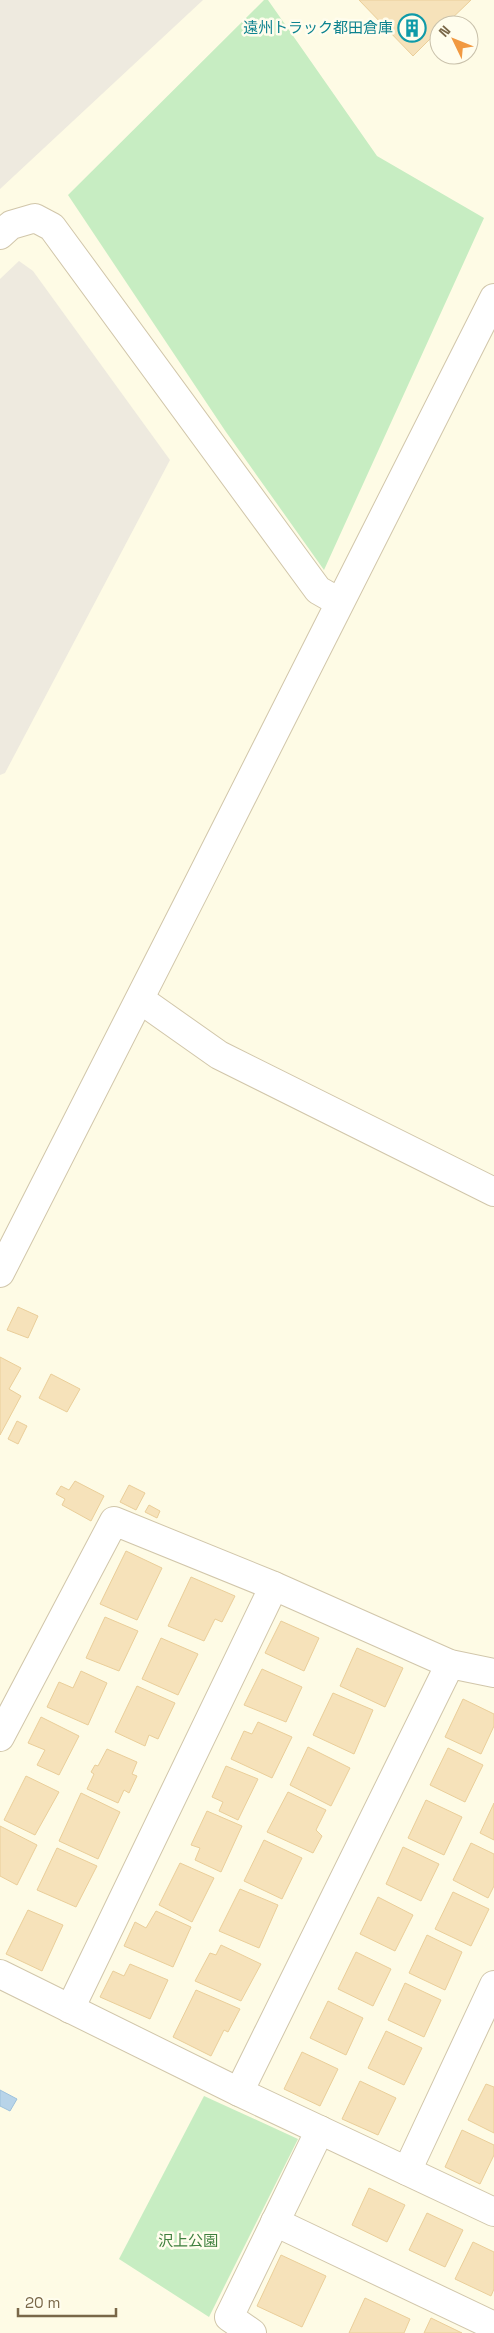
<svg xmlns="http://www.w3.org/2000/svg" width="494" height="2333" font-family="'Space Grotesk','Noto Sans JP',sans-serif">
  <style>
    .industrial { fill: #eeeadf }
    .green { fill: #c7edc2 }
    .water { fill: #b8d4e9; stroke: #9dc1dc }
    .building { fill: #f6e2ba; stroke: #eace99 }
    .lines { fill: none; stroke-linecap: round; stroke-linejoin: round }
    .street-casing { stroke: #d1c6aa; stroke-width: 30 }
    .street { stroke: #fff; stroke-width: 28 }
    .labels { text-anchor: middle; stroke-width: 5; stroke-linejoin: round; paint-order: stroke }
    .culture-label { font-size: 15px; fill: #0d838f; stroke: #fffded; text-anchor: end }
    .park-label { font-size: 15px; fill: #40803f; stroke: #fffded }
  </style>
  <rect width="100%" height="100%" fill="#fefbe5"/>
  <g class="industrial">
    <polygon points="0,0 203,0 0,189"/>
    <polygon points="19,261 33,271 170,460 5,773 0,775 0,279"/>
  </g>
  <g class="green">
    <polygon points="264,0 268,0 377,156 484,218 324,570 226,432 68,195"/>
    <polygon points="204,2096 298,2139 209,2317 119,2259"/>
  </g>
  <polygon class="water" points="0,2090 17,2099 10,2111 0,2106"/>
  <g class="building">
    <polygon points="359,0 471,0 445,25 439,25 439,30 413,56"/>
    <polygon points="18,1307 38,1316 28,1338 7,1330"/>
    <polygon points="0,1357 21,1368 9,1389 21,1396 0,1435"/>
    <polygon points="51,1374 80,1389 67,1412 39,1398"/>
    <polygon points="17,1421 27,1426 18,1444 8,1439"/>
    <polygon points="75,1481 104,1496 91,1521 62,1505 65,1499 56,1494 61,1486 69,1490"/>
    <polygon points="129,1485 145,1493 136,1510 120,1502"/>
    <polygon points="149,1505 160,1511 157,1518 145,1512"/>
    <polygon points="126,1551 162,1568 137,1620 100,1604"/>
    <polygon points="191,1577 235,1596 222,1622 215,1619 204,1641 168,1626"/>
    <polygon points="105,1617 138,1631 119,1671 86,1658"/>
    <polygon points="281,1621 319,1638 304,1671 265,1653"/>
    <polygon points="161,1638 198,1654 178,1695 142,1679"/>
    <polygon points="357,1648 403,1668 385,1707 340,1686"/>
    <polygon points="262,1669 302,1687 286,1722 244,1705"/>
    <polygon points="81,1671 107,1683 88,1725 47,1707 59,1682 73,1688"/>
    <polygon points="137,1686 175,1703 158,1739 149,1735 145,1746 115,1732"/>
    <polygon points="333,1693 373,1710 354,1754 313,1735"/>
    <polygon points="463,1699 494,1714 494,1726 481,1754 445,1737"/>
    <polygon points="41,1717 79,1736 59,1775 37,1765 45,1750 28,1743"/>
    <polygon points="258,1722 292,1737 272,1778 231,1759 244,1731 252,1734"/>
    <polygon points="308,1747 350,1768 331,1806 290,1785"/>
    <polygon points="448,1748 483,1765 465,1802 430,1785"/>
    <polygon points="107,1749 137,1762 132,1774 137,1776 129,1793 124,1790 118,1803 87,1789 94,1774 91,1772 95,1765 98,1766"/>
    <polygon points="226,1766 258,1779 238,1820 219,1811 223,1802 212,1797"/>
    <polygon points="26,1776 59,1792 35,1835 4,1820"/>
    <polygon points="288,1792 326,1810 316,1830 322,1836 313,1853 267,1832"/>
    <polygon points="81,1793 120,1812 98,1859 59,1841"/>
    <polygon points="426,1800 462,1817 444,1855 408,1838"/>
    <polygon points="494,1803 494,1840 480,1833"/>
    <polygon points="207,1811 242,1826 221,1872 195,1860 200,1848 191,1845"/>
    <polygon points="0,1826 37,1845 17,1885 0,1876"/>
    <polygon points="264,1840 302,1858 282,1899 244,1881"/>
    <polygon points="471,1843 494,1854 494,1886 488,1898 453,1880"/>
    <polygon points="403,1847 439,1864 421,1901 386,1884"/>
    <polygon points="57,1848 97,1866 76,1907 37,1890"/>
    <polygon points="180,1863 214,1878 192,1922 159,1905"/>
    <polygon points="240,1889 278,1905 259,1948 219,1931"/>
    <polygon points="453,1892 489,1909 471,1946 435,1929"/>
    <polygon points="378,1897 413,1915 395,1951 360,1934"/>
    <polygon points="28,1910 63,1925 42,1971 6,1954"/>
    <polygon points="156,1911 191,1927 173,1967 124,1946 135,1922 146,1928"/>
    <polygon points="427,1935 462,1952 445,1990 409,1973"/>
    <polygon points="221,1945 261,1964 241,2001 195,1981 210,1953 216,1955"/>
    <polygon points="356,1952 391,1969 373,2006 338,1989"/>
    <polygon points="130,1964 168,1980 150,2019 100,1997 113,1971 124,1976"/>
    <polygon points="405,1983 441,2000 424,2037 388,2020"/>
    <polygon points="196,1990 240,2009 228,2032 224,2030 211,2056 173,2037"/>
    <polygon points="328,2001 363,2018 346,2055 310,2038"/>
    <polygon points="386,2031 422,2048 404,2085 368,2068"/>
    <polygon points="302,2052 338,2069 320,2106 284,2089"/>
    <polygon points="360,2081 396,2098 378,2135 342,2119"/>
    <polygon points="486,2084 494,2087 494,2133 468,2120"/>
    <polygon points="462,2130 494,2145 494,2155 480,2184 445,2167"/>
    <polygon points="369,2188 405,2205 387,2242 352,2225"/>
    <polygon points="427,2213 463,2230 445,2267 409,2250"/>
    <polygon points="473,2242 494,2252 494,2289 491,2296 455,2279"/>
    <polygon points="281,2255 326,2276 302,2327 257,2306"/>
    <polygon points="365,2298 410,2319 404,2333 349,2333"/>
    <polygon points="431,2318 462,2333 424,2333"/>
  </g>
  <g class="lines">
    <g class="street-casing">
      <g id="street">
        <polyline points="0,235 11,225 35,218 52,227 318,590 339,602"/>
        <polyline points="141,1000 219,1055 494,1192"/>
        <path d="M0 1273C167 949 328 623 494 298"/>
        <polyline points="0,1737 114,1521 274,1586 450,1664 494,1673"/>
        <polyline points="0,1974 239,2092 494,2212"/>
        <polyline points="70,2009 274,1586"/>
        <polyline points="239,2092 450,1664"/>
        <polyline points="407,2171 494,1985"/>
        <polyline points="275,2222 494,2326"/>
        <polyline points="252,2333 229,2317 320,2130"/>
      </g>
    </g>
    <use href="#street" class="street"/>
  </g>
  <defs>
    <g id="building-ring" transform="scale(1.4375)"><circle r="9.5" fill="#fffded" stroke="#0f9aa8" stroke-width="1.5"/><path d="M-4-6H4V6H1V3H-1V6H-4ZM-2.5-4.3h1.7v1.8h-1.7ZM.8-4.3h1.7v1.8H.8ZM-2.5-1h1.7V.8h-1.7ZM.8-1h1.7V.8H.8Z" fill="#0f9aa8"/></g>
  </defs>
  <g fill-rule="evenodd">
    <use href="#building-ring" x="412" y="28"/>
  </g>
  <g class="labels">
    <g class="culture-label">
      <text x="393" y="33">遠州トラック都田倉庫</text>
    </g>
    <g class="park-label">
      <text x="188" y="2246">沢上公園</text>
    </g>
  </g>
  <g transform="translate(454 40) rotate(313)"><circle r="24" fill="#fffded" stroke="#c9c1ab"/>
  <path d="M0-4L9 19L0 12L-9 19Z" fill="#f19941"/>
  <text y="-8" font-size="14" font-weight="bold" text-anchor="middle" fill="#796748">N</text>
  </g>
  <path d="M18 2308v8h98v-8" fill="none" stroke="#796748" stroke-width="2.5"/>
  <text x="25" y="2308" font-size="15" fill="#796748" stroke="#fffded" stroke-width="4" paint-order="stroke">20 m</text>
</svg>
